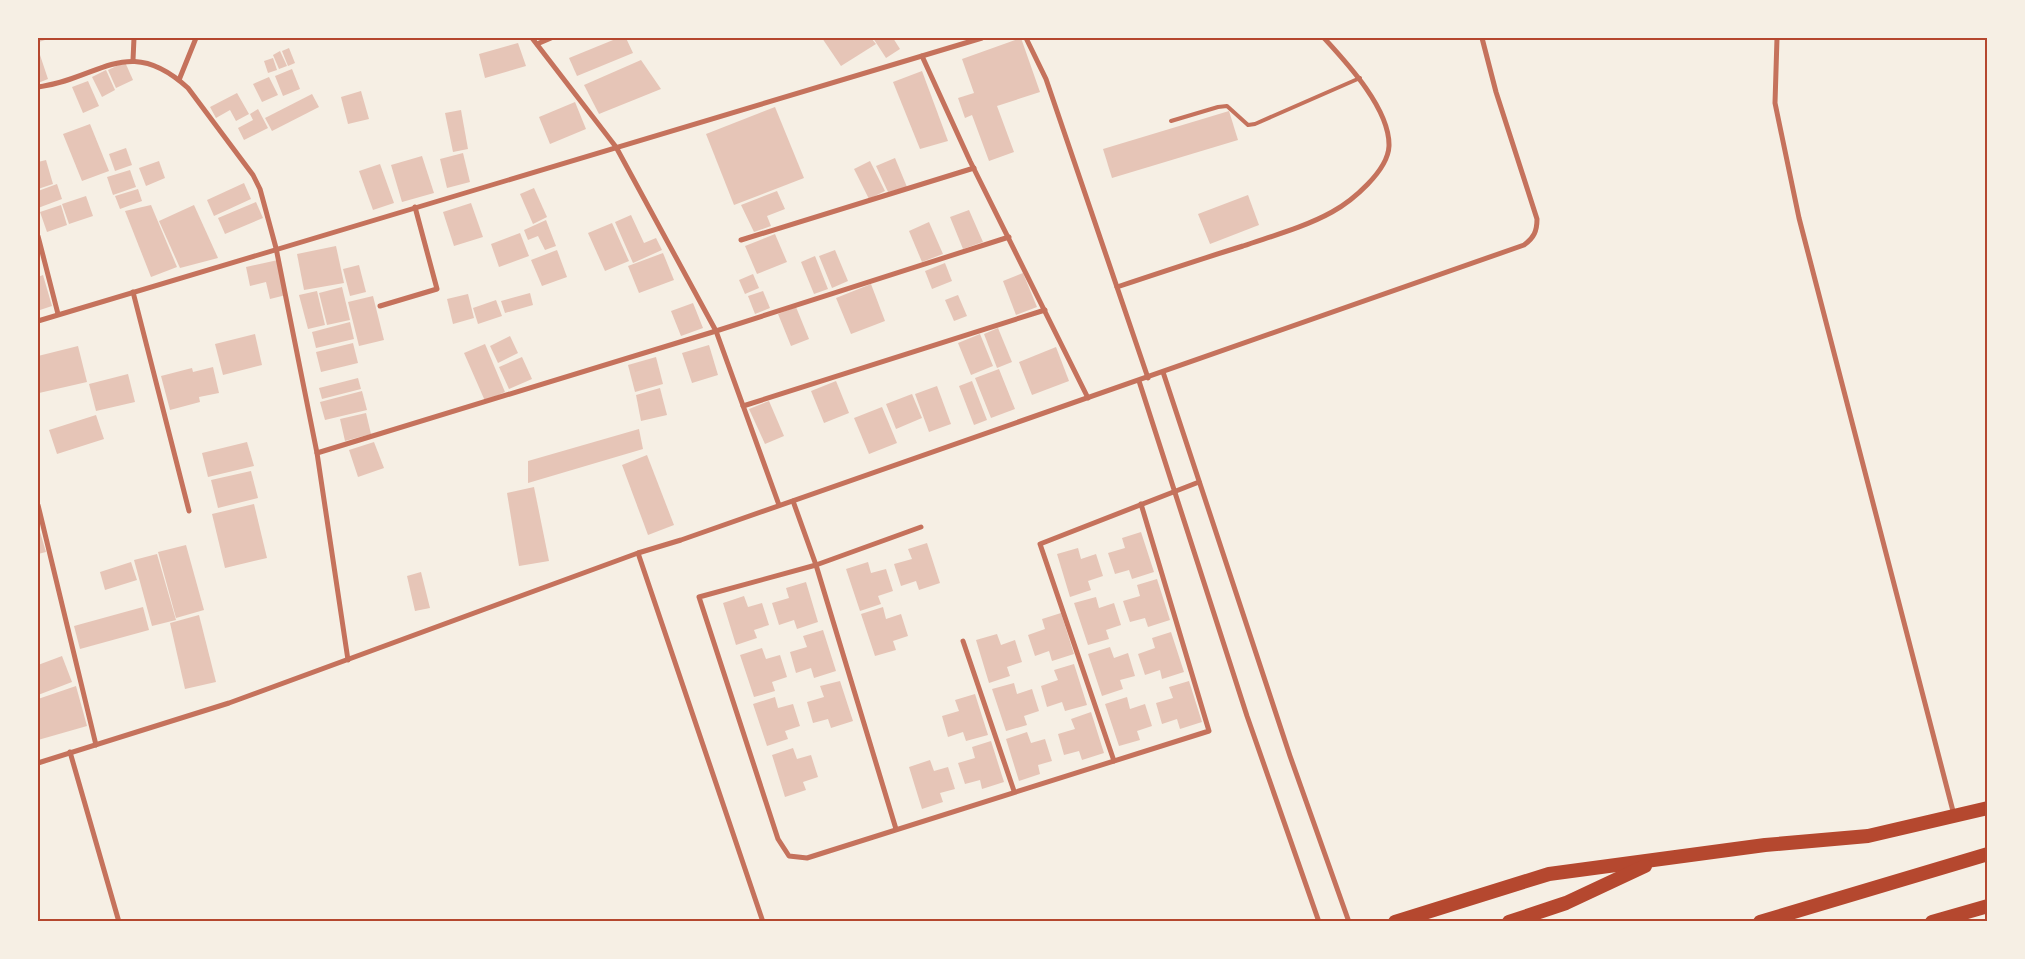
<svg xmlns="http://www.w3.org/2000/svg" width="2025" height="959" font-family="'Asap Condensed',sans-serif">
  <style>
    .building { fill: #e6c5b7 }
    .lines { fill: none; stroke-linecap: round; stroke-linejoin: round }
    .service { stroke: #c5725c; stroke-width: 4 }
    .minor { stroke: #c5725c; stroke-width: 5 }
    .trunk { stroke: #b5482f; stroke-width: 14 }
    .neatline { fill: none; stroke: #b5482f; stroke-width: 2 }
  </style>
  <rect width="100%" height="100%" fill="#f6efe4"/>
  <g class="building">
    <polygon points="38,38 51,38 39,42"/>
    <polygon points="618,38 626,38 633,53 577,76 569,58"/>
    <polygon points="822,38 871,38 876,44 841,66"/>
    <polygon points="873,38 893,38 900,49 886,58"/>
    <polygon points="1021,38 1040,92 997,106 1014,152 989,161 972,115 965,118 958,98 974,93 962,59"/>
    <polygon points="518,43 526,66 485,78 479,54"/>
    <polygon points="289,48 295,63 288,66 282,51"/>
    <polygon points="38,49 48,79 38,83"/>
    <polygon points="280,51 287,66 279,69 273,55"/>
    <polygon points="273,58 277,70 268,73 264,61"/>
    <polygon points="641,60 661,89 599,114 584,85"/>
    <polygon points="125,62 133,80 116,88 108,70"/>
    <polygon points="292,69 300,89 283,96 275,76"/>
    <polygon points="106,70 115,90 102,97 92,77"/>
    <polygon points="922,71 948,141 920,149 893,82"/>
    <polygon points="269,77 278,95 262,102 253,84"/>
    <polygon points="88,81 99,106 83,113 72,87"/>
    <polygon points="361,91 369,119 348,124 341,97"/>
    <polygon points="237,93 249,114 236,121 230,110 216,118 210,107"/>
    <polygon points="312,94 319,107 272,131 265,118"/>
    <polygon points="575,102 586,129 550,144 539,117"/>
    <polygon points="775,107 804,178 734,205 706,134"/>
    <polygon points="258,109 268,128 244,140 238,128 253,120 250,114"/>
    <polygon points="461,110 468,149 453,152 445,113"/>
    <polygon points="1229,111 1238,140 1112,178 1103,149"/>
    <polygon points="90,124 109,171 82,181 63,134"/>
    <polygon points="126,148 132,165 115,171 109,154"/>
    <polygon points="463,153 470,182 447,188 440,159"/>
    <polygon points="422,156 434,193 402,202 391,165"/>
    <polygon points="895,158 907,187 888,192 876,166"/>
    <polygon points="46,160 53,184 38,189 38,162"/>
    <polygon points="159,161 165,178 146,186 139,168"/>
    <polygon points="870,161 885,191 869,199 854,169"/>
    <polygon points="380,164 394,203 373,210 359,171"/>
    <polygon points="130,170 136,187 113,195 107,177"/>
    <polygon points="244,183 251,199 214,216 207,200"/>
    <polygon points="57,184 62,199 38,208 38,191"/>
    <polygon points="534,188 547,217 533,224 520,194"/>
    <polygon points="138,189 142,201 120,209 115,196"/>
    <polygon points="777,191 785,209 767,216 771,226 754,232 741,205"/>
    <polygon points="1248,195 1259,225 1210,244 1198,214"/>
    <polygon points="86,196 93,216 69,224 62,204"/>
    <polygon points="256,202 263,218 225,234 218,218"/>
    <polygon points="471,203 483,237 454,246 443,212"/>
    <polygon points="61,205 67,225 47,232 40,212"/>
    <polygon points="151,205 177,267 151,277 125,211"/>
    <polygon points="194,205 218,258 180,268 159,221"/>
    <polygon points="969,210 983,242 963,249 950,217"/>
    <polygon points="631,215 644,243 656,238 662,250 633,263 615,222"/>
    <polygon points="546,220 556,246 545,250 538,236 528,240 524,230"/>
    <polygon points="929,222 943,254 922,262 909,231"/>
    <polygon points="612,223 629,261 605,271 588,233"/>
    <polygon points="520,233 529,256 499,267 491,244"/>
    <polygon points="775,234 787,262 757,274 745,246"/>
    <polygon points="336,246 344,283 304,290 297,254"/>
    <polygon points="557,250 567,277 542,286 531,260"/>
    <polygon points="835,250 848,281 832,288 819,256"/>
    <polygon points="663,253 674,280 639,293 628,266"/>
    <polygon points="815,256 828,289 814,294 801,262"/>
    <polygon points="278,260 286,295 270,299 266,282 250,286 246,267"/>
    <polygon points="945,263 952,281 932,289 925,271"/>
    <polygon points="359,265 366,292 350,296 343,269"/>
    <polygon points="1023,273 1037,307 1016,315 1003,281"/>
    <polygon points="753,274 759,288 745,294 739,280"/>
    <polygon points="43,275 52,306 40,310 38,277"/>
    <polygon points="871,284 885,321 851,334 836,298"/>
    <polygon points="342,287 350,320 327,325 319,293"/>
    <polygon points="317,291 325,325 308,329 299,295"/>
    <polygon points="763,291 770,308 755,314 748,296"/>
    <polygon points="530,293 533,305 505,313 501,301"/>
    <polygon points="468,294 474,318 453,324 447,299"/>
    <polygon points="958,295 967,316 954,321 945,300"/>
    <polygon points="373,296 384,340 359,346 348,302"/>
    <polygon points="496,300 502,316 478,324 473,308"/>
    <polygon points="693,303 703,328 681,336 671,311"/>
    <polygon points="796,307 809,339 791,346 778,314"/>
    <polygon points="350,322 354,339 316,348 312,332"/>
    <polygon points="998,328 1012,362 997,368 984,334"/>
    <polygon points="255,334 262,365 223,375 215,344"/>
    <polygon points="980,334 993,366 971,375 958,343"/>
    <polygon points="510,336 518,353 498,363 490,346"/>
    <polygon points="353,343 358,363 321,372 316,352"/>
    <polygon points="485,344 505,392 485,401 464,353"/>
    <polygon points="709,345 718,375 692,383 682,353"/>
    <polygon points="78,346 87,382 39,393 38,356"/>
    <polygon points="1056,347 1069,381 1032,395 1019,362"/>
    <polygon points="522,357 532,379 509,389 499,367"/>
    <polygon points="656,357 663,384 635,392 628,365"/>
    <polygon points="213,367 219,393 199,397 200,402 170,410 161,376 192,368 193,372"/>
    <polygon points="999,369 1015,409 991,418 975,378"/>
    <polygon points="128,374 135,402 96,411 89,384"/>
    <polygon points="358,378 361,389 322,399 319,388"/>
    <polygon points="836,381 849,413 824,423 811,391"/>
    <polygon points="972,381 987,420 974,425 959,386"/>
    <polygon points="937,386 951,424 929,432 915,394"/>
    <polygon points="660,388 667,415 641,421 636,395"/>
    <polygon points="362,391 367,410 325,420 320,402"/>
    <polygon points="912,394 922,418 896,429 886,404"/>
    <polygon points="769,401 784,436 765,444 749,409"/>
    <polygon points="882,407 897,443 869,454 854,418"/>
    <polygon points="366,413 371,434 345,441 340,419"/>
    <polygon points="96,415 104,439 57,454 49,430"/>
    <polygon points="639,429 643,449 528,483 528,461"/>
    <polygon points="247,442 254,466 208,477 202,453"/>
    <polygon points="374,442 384,468 358,477 349,450"/>
    <polygon points="647,455 674,525 648,535 622,465"/>
    <polygon points="251,471 258,498 218,508 211,480"/>
    <polygon points="534,487 549,561 519,566 507,493"/>
    <polygon points="254,504 267,558 225,568 212,514"/>
    <polygon points="38,525 46,552 38,554"/>
    <polygon points="1141,532 1154,572 1132,579 1129,570 1115,574 1108,553 1125,548 1122,538"/>
    <polygon points="927,543 940,583 919,590 916,581 901,586 894,564 912,559 908,549"/>
    <polygon points="186,545 204,610 176,618 158,552"/>
    <polygon points="1078,548 1081,559 1096,554 1103,576 1088,581 1091,590 1070,597 1057,554"/>
    <polygon points="157,554 176,620 152,626 134,560"/>
    <polygon points="131,562 137,580 105,590 100,572"/>
    <polygon points="868,562 871,573 886,569 893,591 878,596 881,604 860,611 846,569"/>
    <polygon points="421,572 430,608 415,611 407,576"/>
    <polygon points="1157,579 1170,620 1148,627 1145,618 1130,622 1123,601 1140,596 1137,585"/>
    <polygon points="806,582 818,622 797,629 794,620 779,625 772,603 789,598 786,588"/>
    <polygon points="744,596 748,607 762,603 769,625 754,630 757,638 736,645 723,603"/>
    <polygon points="1096,597 1099,608 1114,603 1121,625 1106,630 1109,639 1088,645 1074,603"/>
    <polygon points="143,607 149,630 80,649 74,626"/>
    <polygon points="883,607 886,619 901,614 908,636 893,641 896,650 875,656 861,614"/>
    <polygon points="1061,613 1074,654 1052,661 1049,651 1035,656 1028,635 1045,629 1042,619"/>
    <polygon points="199,615 216,682 185,689 170,623"/>
    <polygon points="823,630 836,671 814,678 811,668 796,673 790,652 807,647 803,636"/>
    <polygon points="1171,632 1184,672 1162,679 1160,670 1145,675 1138,654 1155,648 1152,638"/>
    <polygon points="997,634 1001,645 1015,640 1022,662 1007,667 1010,676 989,683 976,640"/>
    <polygon points="1110,647 1114,658 1128,653 1135,676 1120,680 1123,689 1102,696 1088,654"/>
    <polygon points="762,648 766,659 780,655 787,677 772,682 775,691 754,697 740,655"/>
    <polygon points="62,656 72,682 38,695 38,665"/>
    <polygon points="1074,664 1087,705 1065,711 1062,702 1047,707 1041,686 1058,680 1054,670"/>
    <polygon points="840,681 853,721 831,728 828,719 813,723 807,702 824,697 820,686"/>
    <polygon points="1189,681 1202,722 1180,729 1177,719 1162,724 1156,703 1173,698 1169,687"/>
    <polygon points="1014,683 1017,694 1032,689 1039,711 1024,716 1027,725 1006,731 992,689"/>
    <polygon points="76,686 87,726 38,740 38,699"/>
    <polygon points="975,694 988,735 966,741 963,732 948,737 942,716 959,711 955,700"/>
    <polygon points="775,697 778,708 793,704 800,726 785,731 788,739 767,746 753,704"/>
    <polygon points="1127,697 1130,709 1145,704 1152,726 1137,731 1140,740 1119,746 1105,704"/>
    <polygon points="1091,712 1104,753 1082,760 1079,751 1064,755 1058,734 1075,729 1071,719"/>
    <polygon points="1027,732 1031,743 1045,739 1052,761 1038,765 1040,774 1019,781 1006,739"/>
    <polygon points="991,741 1004,782 982,789 980,780 965,784 958,763 975,758 972,747"/>
    <polygon points="793,748 797,759 811,755 818,777 803,782 806,790 785,797 772,755"/>
    <polygon points="930,760 934,771 948,767 955,789 940,793 943,802 922,809 909,767"/>
  </g>
  <g class="lines">
    <polyline class="service" points="1171,121 1218,107 1227,106 1248,125 1255,124 1360,78"/>
    <g class="minor">
      <polyline points="532,38 616,147 716,331 779,505"/>
      <polyline points="1026,38 1046,79 1148,378"/>
      <polyline points="1777,38 1775,103 1799,218 1954,815"/>
      <polyline points="537,44 551,38"/>
      <polyline points="922,56 970,161 1088,398"/>
      <polyline points="133,60 134,38"/>
      <polyline points="179,80 196,38"/>
      <path d="M38 87C100 79 128 33 188 88L253 175 260 189 276 248 317 453 348 660"/>
      <polyline points="38,236 58,314"/>
      <polyline points="741,240 974,168"/>
      <path d="M1117 287C1159 273 1201 259 1243 246 1272 236 1305 227 1332 212 1352 201 1388 171 1389 146 1390 109 1347 63 1324 38"/>
      <polyline points="133,292 189,511"/>
      <polyline points="380,306 437,289 415,207"/>
      <polyline points="38,321 982,38"/>
      <polyline points="1163,372 1290,756 1349,922"/>
      <polyline points="1139,381 1247,716 1319,922"/>
      <polyline points="743,406 1045,310"/>
      <polyline points="317,453 716,331 1009,237"/>
      <polyline points="793,501 816,565 896,829"/>
      <polyline points="38,505 96,745"/>
      <polyline points="921,527 816,565 699,597 778,839 789,856 807,858 1209,731 1141,504"/>
      <polyline points="638,553 763,922"/>
      <polyline points="963,641 1014,791"/>
      <polyline points="70,752 119,922"/>
      <polyline points="1114,761 1040,544 1199,482"/>
      <path d="M38 763 229 703 638 553 681 540 1524 245C1534 238 1537 231 1537 219L1496 92 1482 38"/>
    </g>
    <g class="trunk">
      <polyline points="1395,922 1549,874 1765,845 1868,836 1988,808"/>
      <polyline points="1509,922 1566,903 1645,866"/>
      <polyline points="1760,922 1988,854"/>
      <polyline points="1932,922 1988,906"/>
    </g>
  </g>
  <rect width="2025" height="959" fill="none" stroke="#f6efe4" stroke-width="78"/>
  <rect x="39" y="39" width="1947" height="881" class="neatline"/>
</svg>
